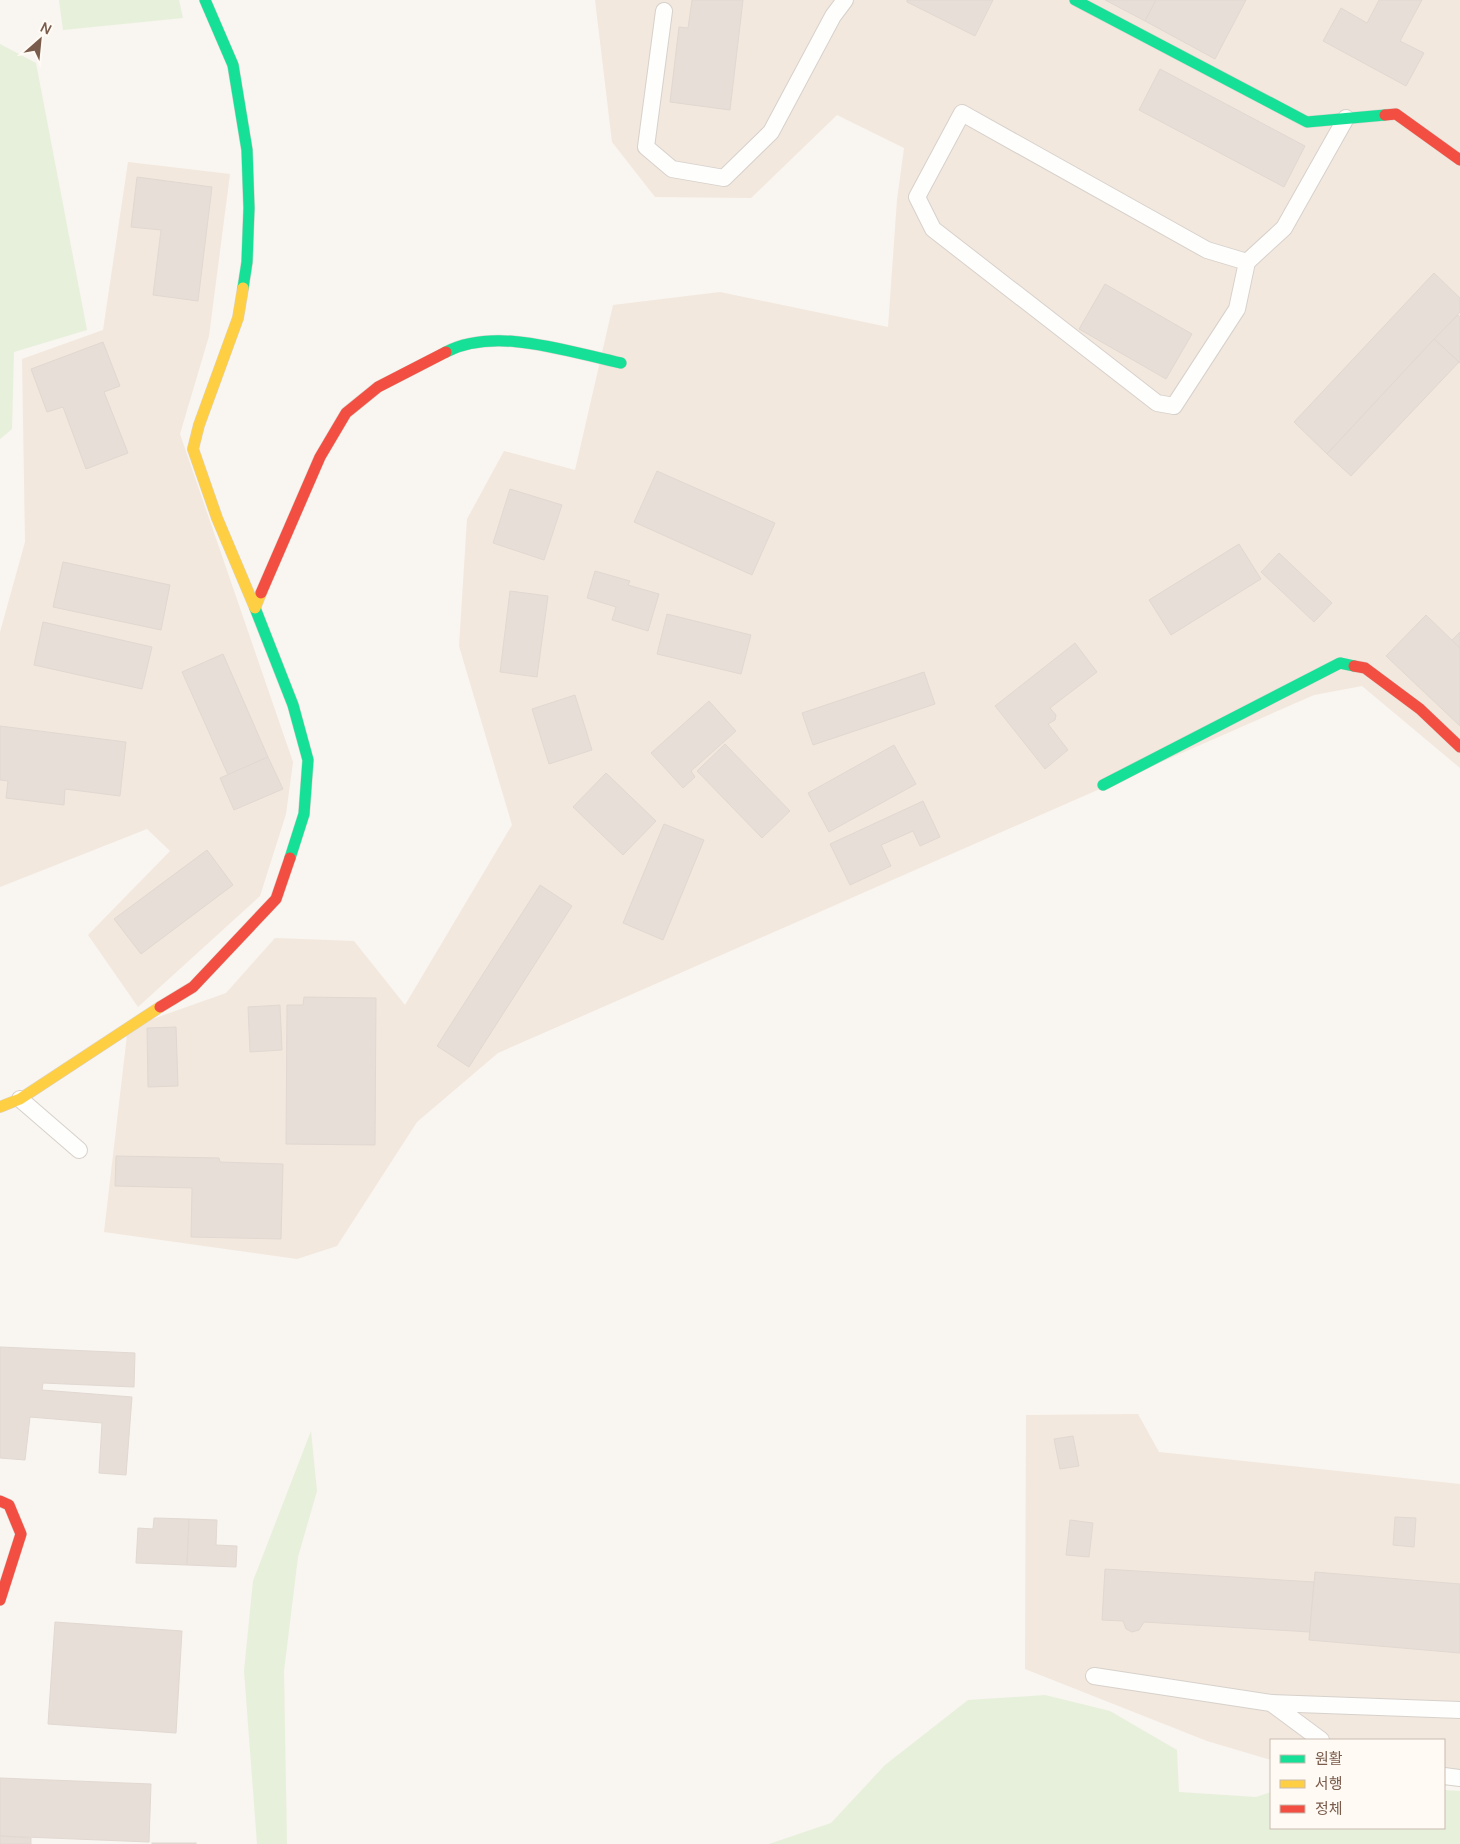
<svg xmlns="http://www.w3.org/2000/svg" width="1460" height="1844" font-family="Manrope,'Noto Sans KR',sans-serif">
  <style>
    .residential { fill: #f2e8de }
    .green { fill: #e7f0db }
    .building { fill: #e6ded7; stroke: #e2d8d2 }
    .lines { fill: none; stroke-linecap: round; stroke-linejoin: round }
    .lane-casing { stroke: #d7d1cb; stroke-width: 18 }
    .fast-casing { stroke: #d9d2cb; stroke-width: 12 }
    .slow-casing { stroke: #d9d2cb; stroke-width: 12 }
    .jam-casing { stroke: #d9d2cb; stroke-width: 12 }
    .lane { stroke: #fefefd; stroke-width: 16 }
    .fast { stroke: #16e098; stroke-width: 11 }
    .slow { stroke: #ffcf43; stroke-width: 11 }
    .jam { stroke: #f24e42; stroke-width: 11 }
  </style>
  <rect width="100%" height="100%" fill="#f9f5f0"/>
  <g class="residential">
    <polygon points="595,0 1460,0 1460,768 1362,686 1314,695 498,1053 417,1122 337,1246 297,1259 104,1232 127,1035 150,1020 226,993 275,938 354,941 405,1005 512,825 459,646 467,519 504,451 575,470 613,305 720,292 888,327 897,200 904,148 837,115 751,198 655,197 612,142"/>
    <polygon points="128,162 230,174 209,336 180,434 293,762 286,814 260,896 138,1007 88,935 170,851 147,829 0,887 0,632 25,542 22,359 103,330"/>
    <polygon points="1138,1414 1159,1452 1460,1484 1460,1782 1444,1781 1444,1740 1271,1740 1271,1760 1207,1741 1025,1669 1026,1415"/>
  </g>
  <g class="green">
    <polygon points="59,0 179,0 183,18 63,30"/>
    <polygon points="0,44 36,63 87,330 14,352 12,429 0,439"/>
    <polygon points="311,1431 317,1491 298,1557 284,1671 287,1844 257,1844 244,1671 253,1581"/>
    <polygon points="1045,1695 1110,1711 1177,1750 1179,1792 1256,1797 1271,1792 1271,1828 1444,1828 1444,1790 1460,1791 1460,1844 769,1844 831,1823 885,1765 968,1700"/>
  </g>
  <g class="building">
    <polygon points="692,0 743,0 730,110 670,102 679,27 688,28"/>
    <polygon points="907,0 993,0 975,36 907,2"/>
    <polygon points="1105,0 1156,0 1145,21"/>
    <polygon points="1156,0 1246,0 1215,59 1145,21"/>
    <polygon points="1379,0 1422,0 1400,41 1424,53 1406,86 1323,41 1341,8 1367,23"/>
    <polygon points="1160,69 1305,146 1284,187 1139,110"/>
    <polygon points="137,177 212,187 198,301 153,295 161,230 131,227"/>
    <polygon points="1434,273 1460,298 1460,312 1327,454 1294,422"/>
    <polygon points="1105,284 1192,334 1166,379 1079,329"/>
    <polygon points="1458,315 1460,317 1460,363 1434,339"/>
    <polygon points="1434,339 1459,362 1351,476 1327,454"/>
    <polygon points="103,342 120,386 104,392 128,453 86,469 63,407 47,412 31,369"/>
    <polygon points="657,471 775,523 752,575 634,522"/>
    <polygon points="510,489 562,505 544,560 493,543"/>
    <polygon points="1239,544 1261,579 1171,635 1149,600"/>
    <polygon points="1279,553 1332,603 1314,622 1261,572"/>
    <polygon points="63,562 170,585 161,630 53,607"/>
    <polygon points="595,571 630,581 628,585 659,594 648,631 612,620 616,607 587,598"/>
    <polygon points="510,591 548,596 537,677 500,672"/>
    <polygon points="667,614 751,635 741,674 657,654"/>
    <polygon points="1426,615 1460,648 1460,726 1386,656"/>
    <polygon points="43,622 152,647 142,689 34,665"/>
    <polygon points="1460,632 1460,648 1452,640"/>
    <polygon points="1075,643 1097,672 1050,708 1056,715 1055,720 1048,724 1068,750 1045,769 995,706"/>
    <polygon points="223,654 268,757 228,775 182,672"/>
    <polygon points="924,672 935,704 813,745 802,713"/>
    <polygon points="575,695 592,750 549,764 532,709"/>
    <polygon points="709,701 736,731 691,771 695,777 683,788 651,753"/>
    <polygon points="0,726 126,742 120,796 65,789 64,805 6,798 8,781 0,780"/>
    <polygon points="725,744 790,811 762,838 697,771"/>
    <polygon points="894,745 916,784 829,832 808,793"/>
    <polygon points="268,757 283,789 234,810 220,778"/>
    <polygon points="606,773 656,821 623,855 573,807"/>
    <polygon points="923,801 940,837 920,846 913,831 881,845 891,866 850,885 830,844"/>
    <polygon points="664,824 704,840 663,940 623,923"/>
    <polygon points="207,850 233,885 141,954 114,919"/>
    <polygon points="540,885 572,906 469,1067 437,1046"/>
    <polygon points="304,997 376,998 375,1145 286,1144 287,1005 303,1005"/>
    <polygon points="280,1005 282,1050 250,1052 248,1007"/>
    <polygon points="176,1027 178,1086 148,1087 147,1028"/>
    <polygon points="116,1156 219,1158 220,1162 283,1164 281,1239 191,1237 192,1188 115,1186"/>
    <polygon points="0,1347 135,1353 134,1387 43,1383 42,1390 132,1397 126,1475 99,1473 102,1423 30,1417 25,1460 0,1458"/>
    <polygon points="1073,1436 1079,1466 1060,1469 1054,1439"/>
    <polygon points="1395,1517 1416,1518 1414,1547 1393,1545"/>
    <polygon points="154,1518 189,1519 187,1565 136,1563 138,1528 153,1529"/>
    <polygon points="189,1519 217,1520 216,1545 237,1546 236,1567 187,1565"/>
    <polygon points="1070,1520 1093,1523 1089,1557 1066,1555"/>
    <polygon points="1105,1569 1314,1582 1310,1632 1144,1622 1139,1630 1132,1632 1126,1629 1123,1621 1102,1620"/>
    <polygon points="1315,1572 1460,1584 1460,1653 1309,1640"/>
    <polygon points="55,1622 182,1631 176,1733 48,1724"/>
    <polygon points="0,1778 151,1784 149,1842 0,1836"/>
    <polygon points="0,1836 31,1838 31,1844 0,1844"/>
    <rect x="152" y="1843" width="44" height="1"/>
  </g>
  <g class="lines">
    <g class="lane-casing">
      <g id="lane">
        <polyline points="664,11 646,147 672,169 724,178 771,132 833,16 845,0"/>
        <polyline points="1247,262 1237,309 1174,406 1157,403 933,229 917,197 962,113 1207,250 1247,262 1284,228 1346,118"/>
        <polyline points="20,1099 79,1150"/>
        <polyline points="1094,1676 1271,1703 1321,1740"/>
        <polyline points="1271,1703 1460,1710"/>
        <polyline points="1444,1776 1460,1778"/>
      </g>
    </g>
    <g class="fast-casing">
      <g id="fast">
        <polyline points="205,0 233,65 247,150 249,208 247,262 243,288"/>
        <polyline points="1075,0 1307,122 1385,115"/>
        <path d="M446 352C496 326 569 352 621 363"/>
        <polyline points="255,608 293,705 308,760 304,814 290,858"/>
        <polyline points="1103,785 1340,663 1354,666"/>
      </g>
    </g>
    <g class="slow-casing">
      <g id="slow">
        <polyline points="243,288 238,318 199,425 193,449 217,518 255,608 261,593"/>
        <polyline points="0,1107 20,1099 160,1007"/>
      </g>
    </g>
    <g class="jam-casing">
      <g id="jam">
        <polyline points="1385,115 1396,114 1460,160"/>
        <polyline points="261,593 320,457 346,413 378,387 446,352"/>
        <polyline points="1354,666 1365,668 1420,709 1460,747"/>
        <polyline points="160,1007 193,987 276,899 290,858"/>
        <polyline points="0,1501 9,1505 21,1534 0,1600"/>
      </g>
    </g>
    <use href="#lane" class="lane"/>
    <use href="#fast" class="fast"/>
    <use href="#slow" class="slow"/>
    <use href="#jam" class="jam"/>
  </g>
  <rect x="1270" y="1739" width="175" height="90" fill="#fffaf3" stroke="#cabbb1"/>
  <rect x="1280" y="1755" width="25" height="8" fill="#16e098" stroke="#cabbb1"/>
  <text x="1315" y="1764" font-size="15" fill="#7a5c4d">원활</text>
  <rect x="1280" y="1780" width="25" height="8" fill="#ffcf43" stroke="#cabbb1"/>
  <text x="1315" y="1789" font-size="15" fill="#7a5c4d">서행</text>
  <rect x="1280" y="1805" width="25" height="8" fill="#f24e42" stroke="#cabbb1"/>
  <text x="1315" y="1814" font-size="15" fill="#7a5c4d">정체</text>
  <g transform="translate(40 40) rotate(27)" stroke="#fffaf3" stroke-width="4" paint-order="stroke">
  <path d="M0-4L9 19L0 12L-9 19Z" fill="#7a5c4d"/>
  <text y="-8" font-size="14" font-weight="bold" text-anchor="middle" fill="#7a5c4d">N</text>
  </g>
</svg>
